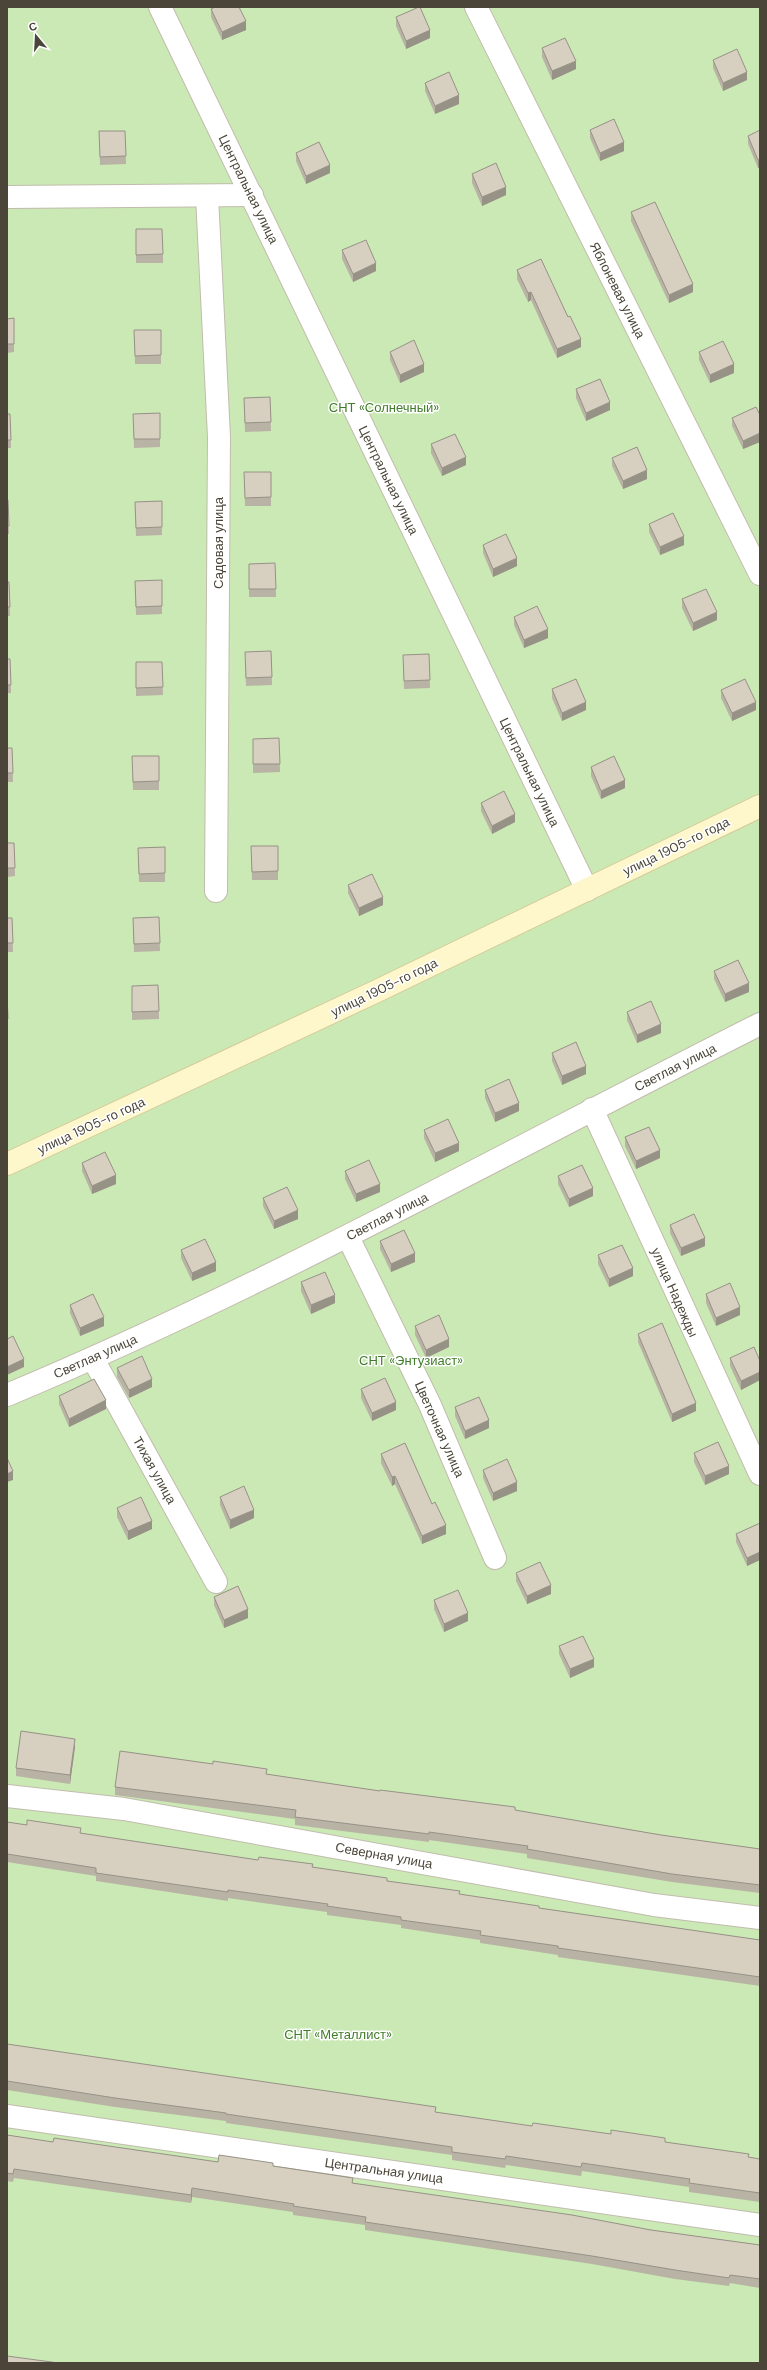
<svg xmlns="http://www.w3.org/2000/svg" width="767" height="2370" font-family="'DM Sans',sans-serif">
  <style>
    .green { fill: #cbe9b4 }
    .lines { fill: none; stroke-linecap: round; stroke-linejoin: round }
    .street-casing { stroke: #c1bcad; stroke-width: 24 }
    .secondary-casing { stroke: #d5cb9a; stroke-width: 24 }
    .street { stroke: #fff; stroke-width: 22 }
    .secondary { stroke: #fef7cb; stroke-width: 22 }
    .wall { fill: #b9b3a5 }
    .shaded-wall { fill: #969286 }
    .building { fill: #d7d0c0; stroke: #969286 }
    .labels { text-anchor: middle; stroke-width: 3; stroke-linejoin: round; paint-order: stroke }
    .street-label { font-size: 13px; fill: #4a4538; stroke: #fff }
    .park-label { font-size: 13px; fill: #417c2a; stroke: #fff }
  </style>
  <rect width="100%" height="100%" fill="#f5f3eb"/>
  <rect class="green" x="7" y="7" width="753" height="2356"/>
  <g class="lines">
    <g class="street-casing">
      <g id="street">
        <polyline points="160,7 587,890"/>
        <polyline points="476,7 760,574"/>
        <polyline points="207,196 219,437 216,891"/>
        <polyline points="7,197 252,195"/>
        <polyline points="592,1109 760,1474"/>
        <polyline points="348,1237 430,1405 495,1558"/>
        <polyline points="93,1359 216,1582"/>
        <path d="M7 1395C265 1287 510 1150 760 1024"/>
        <polyline points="7,1796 124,1809 654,1905 760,1918"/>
        <polyline points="7,2116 760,2225"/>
      </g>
    </g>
    <g class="secondary-casing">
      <polyline id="secondary" points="7,1164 377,991 760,806"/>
    </g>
    <use href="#street" class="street"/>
    <use href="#secondary" class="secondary"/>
  </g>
  <g class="wall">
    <polygon points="211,9 246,30 222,40 211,17"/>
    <polygon points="396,17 430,38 406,49 396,26"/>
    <polygon points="542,48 576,69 552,80 542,57"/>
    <polygon points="713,60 747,80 723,91 713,68"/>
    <polygon points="425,83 459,104 435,114 425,91"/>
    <polygon points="590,130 624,151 600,161 590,138"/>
    <polygon points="760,130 760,167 758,168 748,144 748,136"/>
    <polygon points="99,131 125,131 126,164 100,165"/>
    <polygon points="296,153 330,173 306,184 296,161"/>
    <polygon points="472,174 506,195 482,206 472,183"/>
    <polygon points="631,212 693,292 669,303 631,221"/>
    <polygon points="136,229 163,254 163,263 136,263"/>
    <polygon points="342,250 376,271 353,282 342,259"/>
    <polygon points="517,270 581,347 557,358 531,300 528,302 517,279"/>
    <polygon points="14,318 14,352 7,353 7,319"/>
    <polygon points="134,330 161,355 161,364 135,364"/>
    <polygon points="390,352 424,372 400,383 390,360"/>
    <polygon points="699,352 734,373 710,383 699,360"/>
    <polygon points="576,389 610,410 586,421 576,398"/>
    <polygon points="270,397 271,431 245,432 244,398"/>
    <polygon points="160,413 160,447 134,448 133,414"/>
    <polygon points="7,414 10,414 11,448 7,448"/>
    <polygon points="760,415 760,442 743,449 732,426 732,418"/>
    <polygon points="431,444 466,465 442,476 431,453"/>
    <polygon points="612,458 647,479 623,489 612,466"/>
    <polygon points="244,472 271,472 271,506 245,506"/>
    <polygon points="7,500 8,500 9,534 7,534"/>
    <polygon points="135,502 162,527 162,535 136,536"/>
    <polygon points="649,524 684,545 660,555 649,532"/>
    <polygon points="483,545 517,566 493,577 483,553"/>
    <polygon points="275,563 276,597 249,597 249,564"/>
    <polygon points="162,580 162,614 136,615 135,581"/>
    <polygon points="7,582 9,582 10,616 7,616"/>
    <polygon points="682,599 717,620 693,631 682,608"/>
    <polygon points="514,617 548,638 524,648 514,625"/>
    <polygon points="271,651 272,685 246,686 245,660"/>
    <polygon points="429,654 430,688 404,689 403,663"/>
    <polygon points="7,659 10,659 11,693 7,693"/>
    <polygon points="136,662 162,662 163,695 136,696"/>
    <polygon points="552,689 586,710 562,721 552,698"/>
    <polygon points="721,690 756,710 732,721 721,698"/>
    <polygon points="279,738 280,772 253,773 253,739"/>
    <polygon points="7,748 12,748 13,782 7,782"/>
    <polygon points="132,756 159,756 159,790 133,790"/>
    <polygon points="591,767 625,788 601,799 591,776"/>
    <polygon points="481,803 515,822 492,834 481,811"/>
    <polygon points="7,843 14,843 15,876 7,877"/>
    <polygon points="251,846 278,846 278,880 252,880"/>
    <polygon points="165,847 165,882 139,882 138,848"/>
    <polygon points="348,885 383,905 359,916 348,893"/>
    <polygon points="159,917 160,951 134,952 133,926"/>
    <polygon points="7,918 12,918 13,952 7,952"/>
    <polygon points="714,971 749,992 725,1002 714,979"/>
    <polygon points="158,985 159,1019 132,1020 132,986"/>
    <polygon points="7,993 8,1027 7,1027"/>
    <polygon points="627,1012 661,1033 637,1043 627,1020"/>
    <polygon points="552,1053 586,1074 562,1085 552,1061"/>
    <polygon points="485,1090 519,1111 495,1122 485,1098"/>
    <polygon points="424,1130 459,1151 435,1162 424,1138"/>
    <polygon points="625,1137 660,1158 636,1169 625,1146"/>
    <polygon points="82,1163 116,1184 92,1194 82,1171"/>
    <polygon points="345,1171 380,1192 356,1202 345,1179"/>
    <polygon points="558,1176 593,1196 569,1207 558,1184"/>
    <polygon points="263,1198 298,1219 274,1229 263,1206"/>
    <polygon points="670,1225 705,1246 681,1256 670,1233"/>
    <polygon points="380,1241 415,1262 391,1272 380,1249"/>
    <polygon points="181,1250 216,1271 192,1281 181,1258"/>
    <polygon points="598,1255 633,1276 609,1287 598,1264"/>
    <polygon points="301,1282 335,1303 311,1314 301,1291"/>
    <polygon points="706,1294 740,1315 716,1326 706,1303"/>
    <polygon points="70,1305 104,1326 80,1336 70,1313"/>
    <polygon points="415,1326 449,1347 426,1358 415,1335"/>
    <polygon points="638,1334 696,1411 672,1422 638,1342"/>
    <polygon points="730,1358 760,1361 760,1380 741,1390 730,1366"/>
    <polygon points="117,1368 152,1387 129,1398 117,1377"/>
    <polygon points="361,1389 396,1410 372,1421 361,1398"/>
    <polygon points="59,1396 106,1409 69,1427 59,1404"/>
    <polygon points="455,1407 489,1428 465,1439 455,1416"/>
    <polygon points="694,1453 729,1474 705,1485 694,1462"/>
    <polygon points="381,1454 432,1504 446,1534 422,1544 395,1484 392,1486 381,1463"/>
    <polygon points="483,1470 517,1491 493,1501 483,1478"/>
    <polygon points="220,1497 254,1518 230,1529 220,1505"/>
    <polygon points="117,1508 152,1529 128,1540 117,1517"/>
    <polygon points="760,1523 760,1560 747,1566 736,1542 736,1534"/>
    <polygon points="516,1573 551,1594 527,1604 516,1581"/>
    <polygon points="214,1597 248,1618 224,1628 214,1605"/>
    <polygon points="434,1600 468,1621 444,1632 434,1609"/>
    <polygon points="559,1646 594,1667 570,1678 559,1654"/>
    <polygon points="75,1747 70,1784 16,1776 16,1768"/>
    <polygon points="213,1764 267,1775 380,1791 515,1810 661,1835 760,1849 760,1893 672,1882 527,1858 527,1854 429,1840 429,1842 295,1825 295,1819 115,1795 115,1787"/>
    <polygon points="7,1822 258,1860 313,1867 460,1894 539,1908 760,1940 760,1986 558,1957 558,1955 480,1943 480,1940 401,1928 401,1925 327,1915 327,1912 228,1898 228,1901 96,1881 96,1876 7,1862"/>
    <polygon points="7,2044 436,2112 532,2126 665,2142 760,2159 760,2202 689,2192 689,2187 582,2171 581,2176 506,2165 505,2168 452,2160 452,2155 226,2123 226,2121 115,2107 7,2090"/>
    <polygon points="7,2135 53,2142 218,2162 273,2166 353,2183 651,2230 760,2245 760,2288 730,2283 729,2286 675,2279 592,2264 365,2230 365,2225 293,2215 293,2212 192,2197 191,2203 14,2178 13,2182 7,2181"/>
  </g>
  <g class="shaded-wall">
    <polygon points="246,21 246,30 222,40 222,32"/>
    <polygon points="430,30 430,38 406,49 406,41"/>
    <polygon points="576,61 576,69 552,80 552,71"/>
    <polygon points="747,72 747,80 723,91 723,83"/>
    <polygon points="459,95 459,104 435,114 435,106"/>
    <polygon points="624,142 624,151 600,161 600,153"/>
    <polygon points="760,159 760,167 758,168 758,160"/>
    <polygon points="330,165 330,173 306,184 306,176"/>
    <polygon points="506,187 506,195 482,206 482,197"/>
    <polygon points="376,263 376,271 353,282 353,274"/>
    <polygon points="693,284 693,292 669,303 669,295"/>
    <polygon points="531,292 531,300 528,302 528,293"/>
    <polygon points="581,339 581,347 557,358 557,349"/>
    <polygon points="424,364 424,372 400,383 400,375"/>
    <polygon points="734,364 734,373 710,383 710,375"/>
    <polygon points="610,402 610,410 586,421 586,413"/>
    <polygon points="760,433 760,442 743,449 743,441"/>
    <polygon points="466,457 466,465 442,476 442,468"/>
    <polygon points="647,470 647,479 623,489 623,481"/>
    <polygon points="684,536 684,545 660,555 660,547"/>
    <polygon points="517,558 517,566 493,577 493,569"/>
    <polygon points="717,612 717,620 693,631 693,623"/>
    <polygon points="548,629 548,638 524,648 524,640"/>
    <polygon points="586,702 586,710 562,721 562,713"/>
    <polygon points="756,702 756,710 732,721 732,713"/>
    <polygon points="625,780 625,788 601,799 601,791"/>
    <polygon points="515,814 515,822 492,834 492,826"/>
    <polygon points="383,897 383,905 359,916 359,908"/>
    <polygon points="749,983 749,992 725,1002 725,994"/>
    <polygon points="661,1024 661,1033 637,1043 637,1035"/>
    <polygon points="586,1066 586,1074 562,1085 562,1076"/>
    <polygon points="519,1103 519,1111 495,1122 495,1113"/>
    <polygon points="459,1143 459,1151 435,1162 435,1153"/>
    <polygon points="660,1150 660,1158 636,1169 636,1161"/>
    <polygon points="116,1175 116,1184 92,1194 92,1186"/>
    <polygon points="380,1184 380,1192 356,1202 356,1194"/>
    <polygon points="593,1188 593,1196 569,1207 569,1199"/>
    <polygon points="298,1210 298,1219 274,1229 274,1221"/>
    <polygon points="705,1238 705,1246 681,1256 681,1248"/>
    <polygon points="415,1253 415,1262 391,1272 391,1264"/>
    <polygon points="216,1262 216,1271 192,1281 192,1273"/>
    <polygon points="633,1268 633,1276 609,1287 609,1279"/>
    <polygon points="335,1295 335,1303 311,1314 311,1305"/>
    <polygon points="740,1307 740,1315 716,1326 716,1318"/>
    <polygon points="104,1317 104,1326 80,1336 80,1328"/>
    <polygon points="449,1339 449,1347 426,1358 426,1350"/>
    <polygon points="24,1359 24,1367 7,1375 7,1367"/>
    <polygon points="760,1372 760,1380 741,1390 741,1381"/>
    <polygon points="152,1379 152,1387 129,1398 129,1390"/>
    <polygon points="106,1400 106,1409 69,1427 69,1419"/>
    <polygon points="396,1402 396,1410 372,1421 372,1413"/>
    <polygon points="696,1403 696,1411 672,1422 672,1414"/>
    <polygon points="489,1420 489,1428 465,1439 465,1431"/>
    <polygon points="729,1466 729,1474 705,1485 705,1476"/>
    <polygon points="13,1471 13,1480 7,1482 7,1474"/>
    <polygon points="395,1476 395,1484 392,1486 392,1477"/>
    <polygon points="517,1482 517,1491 493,1501 493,1493"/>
    <polygon points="254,1510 254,1518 230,1529 230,1520"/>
    <polygon points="152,1521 152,1529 128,1540 128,1531"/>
    <polygon points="446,1525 446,1534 422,1544 422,1536"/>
    <polygon points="760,1552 760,1560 747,1566 747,1558"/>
    <polygon points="551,1585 551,1594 527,1604 527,1596"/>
    <polygon points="248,1609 248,1618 224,1628 224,1620"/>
    <polygon points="468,1613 468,1621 444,1632 444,1624"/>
    <polygon points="594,1659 594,1667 570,1678 570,1669"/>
    <polygon points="75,1739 75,1747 70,1784 70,1775"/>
    <polygon points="192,2188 192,2197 191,2203 191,2195"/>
  </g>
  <g class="building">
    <polygon points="215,7 239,7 246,21 222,32 211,9"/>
    <polygon points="419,7 420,7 430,30 406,41 396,17"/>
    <polygon points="565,38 576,61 552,71 542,48"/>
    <polygon points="737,49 747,72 723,83 713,60"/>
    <polygon points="449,72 459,95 435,106 425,83"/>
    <polygon points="614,119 624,142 600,153 590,130"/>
    <polygon points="760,130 760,159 758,160 748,136"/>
    <polygon points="99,131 125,131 126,156 100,157"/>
    <polygon points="319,142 330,165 306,176 296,153"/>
    <polygon points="496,163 506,187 482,197 472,174"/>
    <polygon points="655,202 693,284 669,295 631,212"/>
    <polygon points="136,229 162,229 163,254 136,255"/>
    <polygon points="366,240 376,263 353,274 342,250"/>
    <polygon points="541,259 568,317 570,316 581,339 557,349 531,292 528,293 517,270"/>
    <polygon points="14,318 14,344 7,344 7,319"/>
    <polygon points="134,330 161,330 161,355 135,356"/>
    <polygon points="414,340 424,364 400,375 390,352"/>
    <polygon points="723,341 734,364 710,375 699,352"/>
    <polygon points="600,379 610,402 586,413 576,389"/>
    <polygon points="270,397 271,422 245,423 244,398"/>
    <polygon points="756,407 760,415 760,433 743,441 732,418"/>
    <polygon points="160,413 160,439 134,439 133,414"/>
    <polygon points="7,414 10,414 11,440 7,440"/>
    <polygon points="455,434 466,457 442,468 431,444"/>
    <polygon points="637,447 647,470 623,481 612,458"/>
    <polygon points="244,472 271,472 271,497 245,498"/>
    <polygon points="7,500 8,500 9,526 7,526"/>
    <polygon points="162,501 162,527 136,528 135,502"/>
    <polygon points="673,513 684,536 660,547 649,524"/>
    <polygon points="506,534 517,558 493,569 483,545"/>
    <polygon points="275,563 276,589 249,589 249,564"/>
    <polygon points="162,580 162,606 136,607 135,581"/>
    <polygon points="7,582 9,582 10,607 7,607"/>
    <polygon points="706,589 717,612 693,623 682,599"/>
    <polygon points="537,606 548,629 524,640 514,617"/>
    <polygon points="271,651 272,677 246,678 245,652"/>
    <polygon points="429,654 430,680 404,681 403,655"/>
    <polygon points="7,659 10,659 11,685 7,685"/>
    <polygon points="136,662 162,662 163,687 136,688"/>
    <polygon points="576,679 586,702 562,713 552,689"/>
    <polygon points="745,679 756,702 732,713 721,690"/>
    <polygon points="279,738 280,764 253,764 253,739"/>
    <polygon points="7,748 12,748 13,773 7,773"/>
    <polygon points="132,756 159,756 159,781 133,782"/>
    <polygon points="614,756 625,780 601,791 591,767"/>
    <polygon points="504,791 515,814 492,826 481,803"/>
    <polygon points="7,843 14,843 15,868 7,868"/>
    <polygon points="251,846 278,846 278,871 252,872"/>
    <polygon points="165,847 165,873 139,874 138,848"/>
    <polygon points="372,874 383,897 359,908 348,885"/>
    <polygon points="159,917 160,943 134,944 133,918"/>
    <polygon points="7,918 12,918 13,943 7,943"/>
    <polygon points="738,960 749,983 725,994 714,971"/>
    <polygon points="158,985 159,1011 132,1012 132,986"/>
    <polygon points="7,993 8,1019 7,1019"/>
    <polygon points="651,1001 661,1024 637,1035 627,1012"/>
    <polygon points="576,1042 586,1066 562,1076 552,1053"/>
    <polygon points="509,1079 519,1103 495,1113 485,1090"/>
    <polygon points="448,1119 459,1143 435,1153 424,1130"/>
    <polygon points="649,1127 660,1150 636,1161 625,1137"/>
    <polygon points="105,1152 116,1175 92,1186 82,1163"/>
    <polygon points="369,1160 380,1184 356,1194 345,1171"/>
    <polygon points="582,1165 593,1188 569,1199 558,1176"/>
    <polygon points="287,1187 298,1210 274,1221 263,1198"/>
    <polygon points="694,1214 705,1238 681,1248 670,1225"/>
    <polygon points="404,1230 415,1253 391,1264 380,1241"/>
    <polygon points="205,1239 216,1262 192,1273 181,1250"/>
    <polygon points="622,1245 633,1268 609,1279 598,1255"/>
    <polygon points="325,1272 335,1295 311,1305 301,1282"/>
    <polygon points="730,1283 740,1307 716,1318 706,1294"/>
    <polygon points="93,1294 104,1317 80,1328 70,1305"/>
    <polygon points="439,1315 449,1339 426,1350 415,1326"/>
    <polygon points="662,1323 696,1403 672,1414 638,1334"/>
    <polygon points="13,1336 24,1359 7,1367 7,1339"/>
    <polygon points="754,1347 760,1361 760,1372 741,1381 730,1358"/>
    <polygon points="142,1356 152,1379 129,1390 117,1368"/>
    <polygon points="385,1378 396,1402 372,1413 361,1389"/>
    <polygon points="94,1379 106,1400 69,1419 59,1396"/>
    <polygon points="479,1397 489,1420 465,1431 455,1407"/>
    <polygon points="718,1442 729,1466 705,1476 694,1453"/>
    <polygon points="405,1443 432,1504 435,1502 446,1525 422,1536 395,1476 392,1477 381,1454"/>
    <polygon points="7,1458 13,1471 7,1474"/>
    <polygon points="507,1459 517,1482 493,1493 483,1470"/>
    <polygon points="244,1486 254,1510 230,1520 220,1497"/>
    <polygon points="141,1497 152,1521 128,1531 117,1508"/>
    <polygon points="760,1523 760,1552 747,1558 736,1534"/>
    <polygon points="540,1562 551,1585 527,1596 516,1573"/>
    <polygon points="238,1586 248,1609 224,1620 214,1597"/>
    <polygon points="458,1590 468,1613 444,1624 434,1600"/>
    <polygon points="583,1636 594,1659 570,1669 559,1646"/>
    <polygon points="21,1731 75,1739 70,1775 16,1768"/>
    <polygon points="120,1751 213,1764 213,1761 267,1769 266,1774 380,1791 380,1790 515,1807 515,1810 661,1835 760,1849 760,1885 672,1874 527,1849 528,1846 429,1832 429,1834 295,1817 296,1810 115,1787"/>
    <polygon points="27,1820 81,1828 80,1833 258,1860 259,1857 313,1864 312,1867 387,1878 387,1881 460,1891 459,1894 539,1906 539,1908 760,1940 760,1977 558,1948 558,1946 480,1935 481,1931 401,1920 401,1917 327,1906 328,1904 228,1890 228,1892 96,1873 96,1868 7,1854 7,1822 27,1825"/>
    <polygon points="7,2044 436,2107 435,2112 532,2126 533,2123 611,2134 611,2130 665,2138 665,2142 749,2154 748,2157 760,2159 760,2193 689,2183 690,2179 582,2163 581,2167 506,2156 505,2159 452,2152 452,2147 226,2114 226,2113 115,2098 7,2081"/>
    <polygon points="7,2135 53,2142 54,2138 218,2162 219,2155 273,2163 273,2166 353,2178 352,2183 572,2215 651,2230 760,2245 760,2279 730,2275 729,2278 675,2270 592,2256 365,2222 366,2217 293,2206 294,2204 192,2188 191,2195 14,2169 13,2174 7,2173"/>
    <polygon points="7,2356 59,2363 7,2363"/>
  </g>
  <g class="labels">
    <g class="street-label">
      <text transform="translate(249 189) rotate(64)" y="5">Центральная улица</text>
      <text transform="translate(618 290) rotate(63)" y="5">Яблоневая улица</text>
      <text transform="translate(389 480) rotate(64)" y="5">Центральная улица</text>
      <text transform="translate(218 543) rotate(-90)" y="5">Садовая улица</text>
      <text transform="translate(530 772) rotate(64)" y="5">Центральная улица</text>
      <text transform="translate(676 846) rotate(-26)" y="5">улица 1905-го года</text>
      <text transform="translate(384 987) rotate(-26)" y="5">улица 1905-го года</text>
      <text transform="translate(675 1067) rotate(-27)" y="5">Светлая улица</text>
      <text transform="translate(91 1125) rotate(-25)" y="5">улица 1905-го года</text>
      <text transform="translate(387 1216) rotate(-27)" y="5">Светлая улица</text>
      <text transform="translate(675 1292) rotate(66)" y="5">улица Надежды</text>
      <text transform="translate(95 1356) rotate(-24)" y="5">Светлая улица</text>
      <text transform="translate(440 1429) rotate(66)" y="5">Цветочная улица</text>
      <text transform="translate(155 1470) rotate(61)" y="5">Тихая улица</text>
      <text transform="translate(384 1855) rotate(10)" y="5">Северная улица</text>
      <text transform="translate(384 2170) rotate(8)" y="5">Центральная улица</text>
    </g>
    <g class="park-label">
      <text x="384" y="412">СНТ «Солнечный»</text>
      <text x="411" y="1365">СНТ «Энтузиаст»</text>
      <text x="338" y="2039">СНТ «Металлист»</text>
    </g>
  </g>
  <rect width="767" height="2370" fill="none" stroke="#4a4538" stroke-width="16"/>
  <g transform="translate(36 36) rotate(342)" stroke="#ffffff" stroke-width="3" paint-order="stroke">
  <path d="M0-3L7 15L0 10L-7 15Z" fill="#4a4538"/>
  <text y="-6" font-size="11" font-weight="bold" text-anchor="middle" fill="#4a4538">С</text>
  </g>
</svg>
